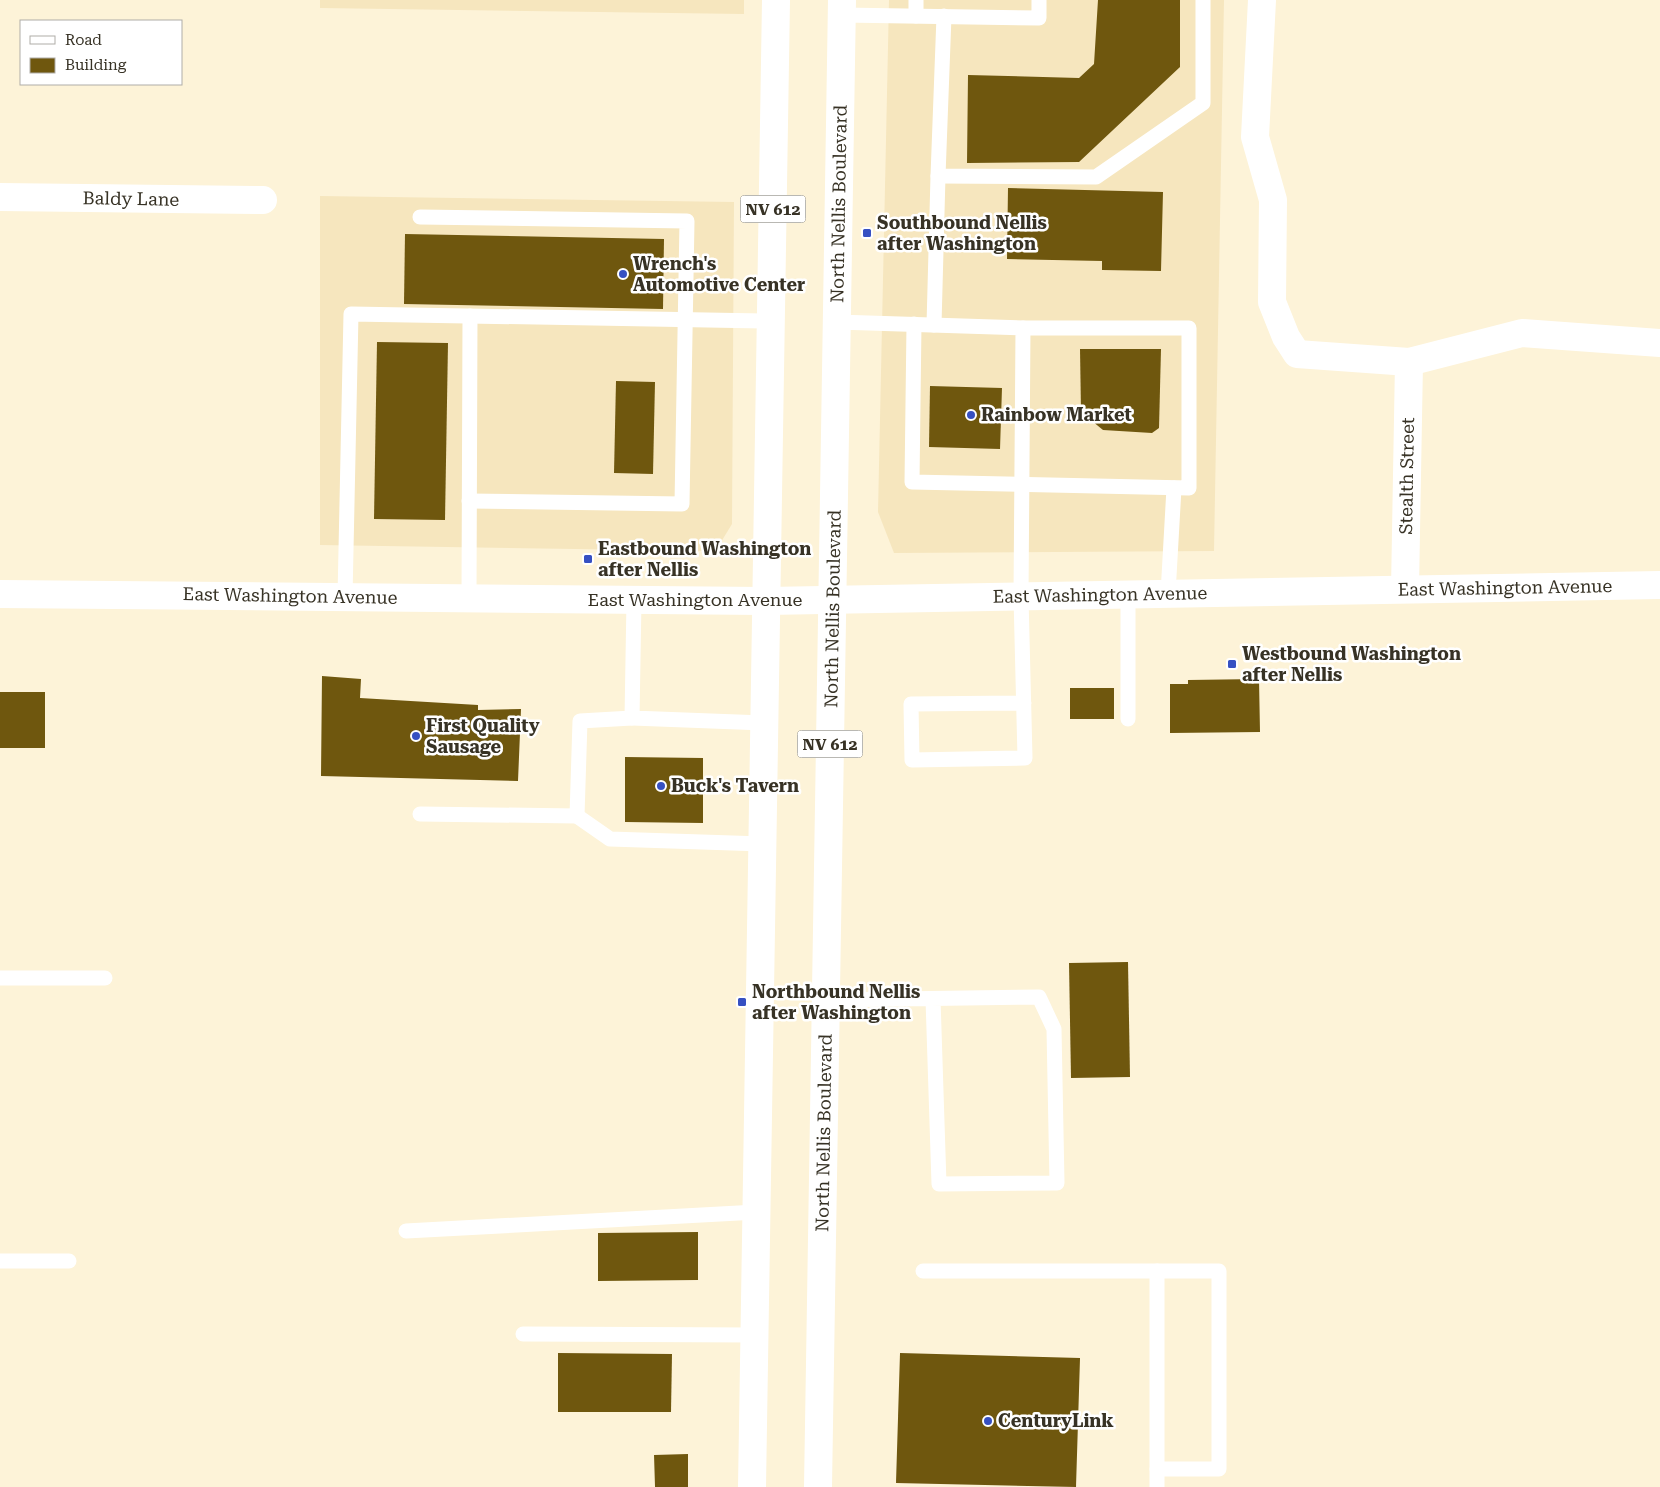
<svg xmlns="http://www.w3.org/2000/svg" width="1660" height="1487" font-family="'Roboto Serif',serif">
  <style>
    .built { fill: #f6e6be }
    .building { fill: #6f570e }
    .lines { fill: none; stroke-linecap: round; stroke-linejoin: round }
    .service { stroke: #fff; stroke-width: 15 }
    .minor { stroke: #fff; stroke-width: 28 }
    .secondary { stroke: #fff; stroke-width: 28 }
    .primary { stroke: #fff; stroke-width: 28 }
    .poi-dot { fill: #3650c2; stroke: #fff; stroke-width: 2 }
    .labels { text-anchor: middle; stroke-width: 5; stroke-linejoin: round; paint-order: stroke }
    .shield { fill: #fff; stroke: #737066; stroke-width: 1 }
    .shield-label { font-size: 16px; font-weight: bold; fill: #373225 }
    .street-label { font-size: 18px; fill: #373225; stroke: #fff }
    .poi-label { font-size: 18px; font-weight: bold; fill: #373225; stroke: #fff; text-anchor: start }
  </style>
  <rect width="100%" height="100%" fill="#fdf3d8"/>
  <g class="built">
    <polygon points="320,0 744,0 744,14 320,8"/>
    <polygon points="889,0 1224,0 1214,551 894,553 878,512"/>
    <polygon points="320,196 734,202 732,524 721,542 709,551 320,545"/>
  </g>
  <g class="building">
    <polygon points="1098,0 1180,0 1180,67 1079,162 967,163 968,75 1079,78 1094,64"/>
    <polygon points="1008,188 1163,192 1161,271 1102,270 1102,261 1007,259"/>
    <polygon points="405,234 664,239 663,309 404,304"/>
    <polygon points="377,342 448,343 445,520 374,519"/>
    <polygon points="1080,349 1161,349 1159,428 1152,433 1103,430 1081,412"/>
    <polygon points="616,381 655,382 653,474 614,473"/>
    <polygon points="930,386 1002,388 1000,449 929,447"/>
    <polygon points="322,676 361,679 360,698 478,705 478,710 521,709 518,781 321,776"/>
    <polygon points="1259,679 1260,732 1170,733 1170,684 1188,684 1188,680"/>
    <rect x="1070" y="688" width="44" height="31"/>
    <rect x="0" y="692" width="45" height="56"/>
    <polygon points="625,757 703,758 703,823 625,822"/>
    <polygon points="1128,962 1130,1077 1071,1078 1069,963"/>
    <polygon points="698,1232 698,1280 598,1281 598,1233"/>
    <polygon points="558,1353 672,1354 671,1412 558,1412"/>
    <polygon points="900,1353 1080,1358 1076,1487 896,1483"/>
    <polygon points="688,1454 688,1487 655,1487 654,1455"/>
  </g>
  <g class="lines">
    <g class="service">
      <polyline points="916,0 916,16"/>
      <polyline points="842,15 1039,18 1039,0"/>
      <polyline points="944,16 938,176 1096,177 1203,103 1203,0"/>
      <polyline points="420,217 687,221 682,504 469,501"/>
      <polyline points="837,322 1023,328 1021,597 1025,758 912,760 911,704 1024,703"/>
      <polyline points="914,324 912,482 1189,488 1189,328 1023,328"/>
      <polyline points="934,325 938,176"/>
      <polyline points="1168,594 1174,488"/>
      <polyline points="345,597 351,314 771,321"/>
      <polyline points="469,598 470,316"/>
      <polyline points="634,600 632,718 765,723"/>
      <polyline points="1128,719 1128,595"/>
      <polyline points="420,814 577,816 580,721 632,718"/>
      <polyline points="577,816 610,839 763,844"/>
      <polyline points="0,978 105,978"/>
      <polyline points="826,1000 1039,997 1054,1029 1057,1183 939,1184 933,999"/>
      <polyline points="406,1231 757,1212"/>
      <polyline points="0,1261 69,1261"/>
      <polyline points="923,1271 1157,1271 1157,1487"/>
      <polyline points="523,1334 755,1335"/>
      <polyline points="1157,1469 1219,1469 1219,1271 1157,1271"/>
    </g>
    <g class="minor">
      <polyline points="1262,0 1255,137 1273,200 1272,302 1286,337 1297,354 1409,362 1522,333 1660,343"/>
      <polyline points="0,197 263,200"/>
      <polyline points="1405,589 1409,362"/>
    </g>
    <polyline class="secondary" points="0,594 767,601 1660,585"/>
    <g class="primary">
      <polyline points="752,1487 776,0"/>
      <polyline points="818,1487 842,0"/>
    </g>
  </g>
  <g class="poi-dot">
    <rect x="862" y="228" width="10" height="10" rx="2.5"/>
    <circle cx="623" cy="274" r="5"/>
    <circle cx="971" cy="415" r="5"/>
    <rect x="583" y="554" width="10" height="10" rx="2.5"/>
    <rect x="1227" y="659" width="10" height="10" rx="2.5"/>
    <circle cx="416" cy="736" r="5"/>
    <circle cx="661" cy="786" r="5"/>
    <rect x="737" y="997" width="10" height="10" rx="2.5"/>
    <circle cx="988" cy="1421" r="5"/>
  </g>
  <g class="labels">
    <g class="shield">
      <rect x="740.5" y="195.5" width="65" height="27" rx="4"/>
      <rect x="797.5" y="730.5" width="65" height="27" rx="4"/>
    </g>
    <g class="shield-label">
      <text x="773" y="215">NV 612</text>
      <text x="830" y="750">NV 612</text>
    </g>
    <g class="street-label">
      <text transform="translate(131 199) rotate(1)" y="6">Baldy Lane</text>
      <text transform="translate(839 204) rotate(-89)" y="6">North Nellis Boulevard</text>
      <text transform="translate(1407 476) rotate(-89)" y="6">Stealth Street</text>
      <text transform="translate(1505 588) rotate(-1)" y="6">East Washington Avenue</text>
      <text transform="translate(1100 595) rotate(-1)" y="6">East Washington Avenue</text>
      <text transform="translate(290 596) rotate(1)" y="6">East Washington Avenue</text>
      <text x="695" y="606">East Washington Avenue</text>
      <text transform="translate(833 609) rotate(-89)" y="6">North Nellis Boulevard</text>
      <text transform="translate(824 1133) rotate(-89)" y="6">North Nellis Boulevard</text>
    </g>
    <g class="poi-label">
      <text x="877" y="229">Southbound Nellis<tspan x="877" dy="21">after Washington</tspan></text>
      <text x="633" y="270">Wrench's<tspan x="633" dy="21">Automotive Center</tspan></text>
      <text x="981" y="421">Rainbow Market</text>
      <text x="598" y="555">Eastbound Washington<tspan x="598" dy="21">after Nellis</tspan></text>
      <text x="1242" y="660">Westbound Washington<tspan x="1242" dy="21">after Nellis</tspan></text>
      <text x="426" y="732">First Quality<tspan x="426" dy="21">Sausage</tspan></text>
      <text x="671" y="792">Buck's Tavern</text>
      <text x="752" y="998">Northbound Nellis<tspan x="752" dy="21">after Washington</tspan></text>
      <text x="998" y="1427">CenturyLink</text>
    </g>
  </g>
  <rect x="20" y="20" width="162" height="65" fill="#ffffff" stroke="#afada8"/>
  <rect x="30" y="36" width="25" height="8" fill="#ffffff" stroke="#afada8"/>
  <text x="65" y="45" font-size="15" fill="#373225">Road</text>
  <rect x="30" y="58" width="25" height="15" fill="#6f570e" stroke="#afada8"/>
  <text x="65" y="70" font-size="15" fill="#373225">Building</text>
</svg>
